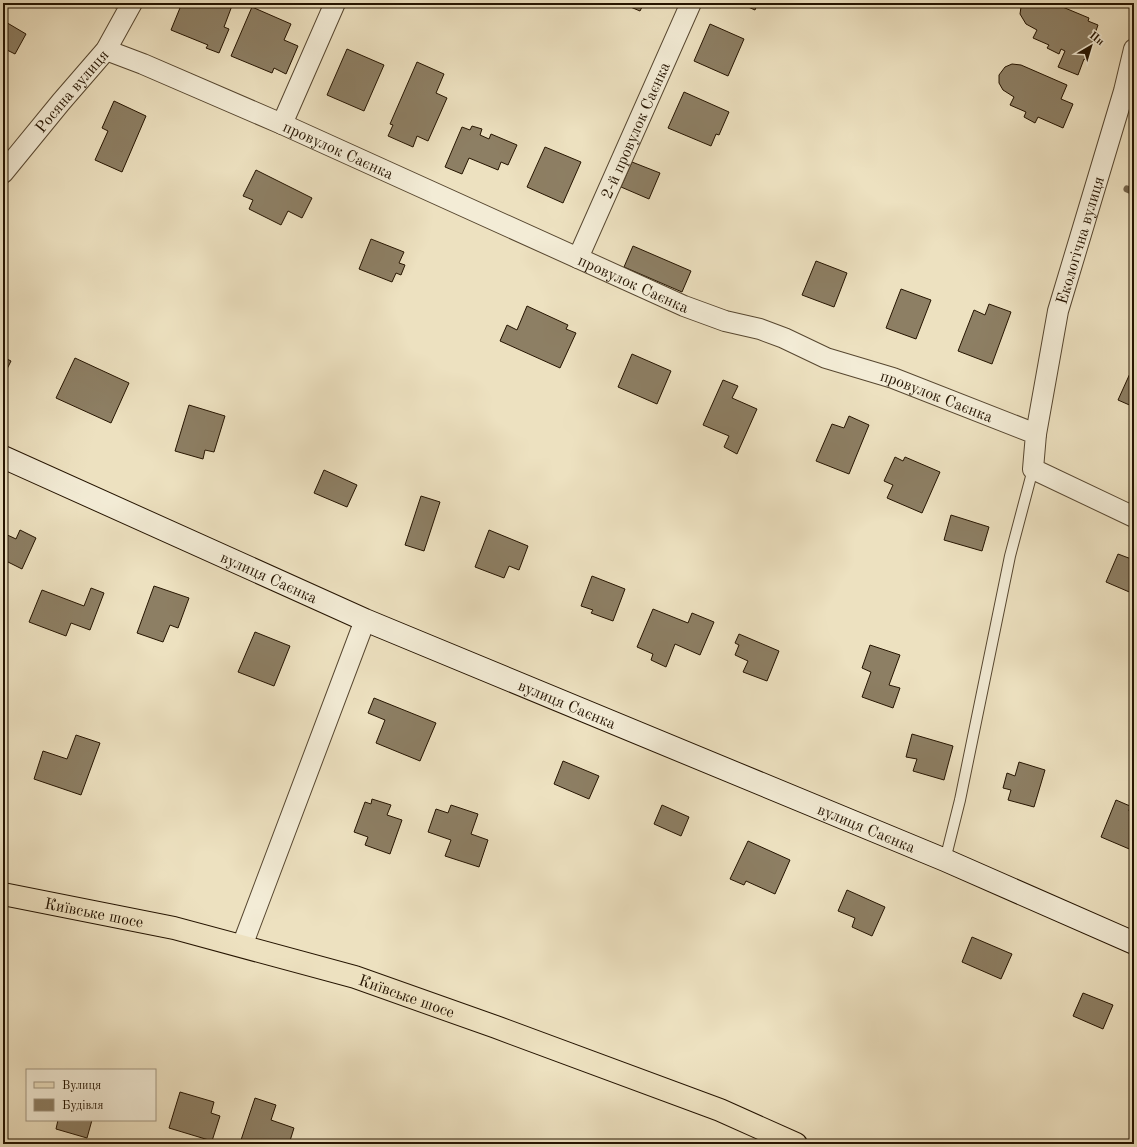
<svg xmlns="http://www.w3.org/2000/svg" width="1137" height="1147" font-family="'Old Standard TT',serif">
  <style>
    .lines { fill: none; stroke-linecap: round; stroke-linejoin: round }
    .stream { stroke: #74654c; stroke-width: 7 }
    .building { fill: #8d7f64; stroke: #251400 }
    .lane-casing { stroke: #574730; stroke-width: 12 }
    .street-casing { stroke: #574730; stroke-width: 22 }
    .secondary-casing { stroke: #251400; stroke-width: 24 }
    .primary-casing { stroke: #251400; stroke-width: 24 }
    .lane { stroke: #f3ecd6; stroke-width: 10 }
    .street { stroke: #f3ecd6; stroke-width: 20 }
    .secondary { stroke: #f3ecd6; stroke-width: 22 }
    .primary { stroke: #ede1c0; stroke-width: 22 }
    .labels { text-anchor: middle; stroke-width: 3; stroke-linejoin: round; paint-order: stroke }
    .street-label { font-size: 16px; fill: #251400; stroke: #f3ecd6 }
  </style>
  <rect width="100%" height="100%" fill="#ede1c0"/>
  <filter id="stains"><feTurbulence type="fractalNoise" baseFrequency=".005" numOctaves="4"/><feColorMatrix values="0 0 0 0 .2 0 0 0 0 .09 0 0 0 0 .02 0 0 0 .5 -.17"/></filter>
  <radialGradient id="worn" r=".72"><stop offset=".6" stop-color="#630" stop-opacity="0"/><stop offset="1" stop-color="#630" stop-opacity=".3"/></radialGradient>
  <g class="lines">
    <polyline class="stream" points="1127,189 1134,192"/>
  </g>
  <g class="building">
    <polygon points="107,3 119,3 116,8"/>
    <polygon points="182,3 233,3 224,27 229,29 219,53 206,48 208,45 171,30"/>
    <polygon points="621,3 644,3 640,11"/>
    <polygon points="739,3 758,3 755,10"/>
    <polygon points="1025,3 1053,3 1089,18 1088,21 1098,25 1086,60 1084,59 1078,75 1058,67 1065,51 1061,49 1059,54 1047,48 1049,45 1033,38 1037,30 1026,24 1020,14 1021,7"/>
    <polygon points="252,7 291,24 284,40 298,46 286,74 274,68 272,73 231,56"/>
    <polygon points="3,16 6,18 4,21 26,34 15,54 3,48"/>
    <polygon points="710,24 744,39 728,76 694,61"/>
    <polygon points="347,49 384,65 364,111 327,95"/>
    <polygon points="417,62 444,74 436,93 447,98 428,141 417,136 413,147 388,136 393,125 390,124"/>
    <polygon points="1012,64 1021,65 1067,85 1061,99 1073,104 1063,128 1038,117 1035,123 1024,117 1026,112 1010,105 1014,97 1003,90 999,83 999,75 1005,67"/>
    <polygon points="684,92 729,112 719,135 716,134 711,146 668,128"/>
    <polygon points="114,101 146,116 122,172 95,160 108,131 102,128"/>
    <polygon points="472,126 482,129 480,135 489,139 491,134 517,145 508,165 501,162 498,170 469,158 462,174 445,167 462,127 470,130"/>
    <polygon points="545,147 581,162 563,203 527,187"/>
    <polygon points="632,162 660,173 649,199 621,187"/>
    <polygon points="256,170 312,198 302,218 288,211 281,225 249,209 253,200 243,196"/>
    <polygon points="371,239 404,252 399,263 405,265 401,275 396,273 392,282 359,269"/>
    <polygon points="633,246 691,271 682,292 624,267"/>
    <polygon points="816,261 847,273 834,307 802,295"/>
    <polygon points="901,289 931,300 916,339 886,328"/>
    <polygon points="989,304 1011,312 992,364 958,351 974,310 985,315"/>
    <polygon points="527,306 568,325 566,329 576,333 560,368 500,341 507,325 517,330"/>
    <polygon points="632,354 671,371 657,404 618,387"/>
    <polygon points="3,357 11,361 4,375 3,375"/>
    <polygon points="75,358 129,383 111,423 56,398"/>
    <polygon points="1132,369 1134,370 1134,407 1118,400"/>
    <polygon points="723,380 738,386 732,398 757,409 737,454 724,447 729,436 703,425"/>
    <polygon points="189,405 225,416 214,452 205,450 203,459 175,451"/>
    <polygon points="849,416 869,425 849,474 816,461 832,424 844,428"/>
    <polygon points="895,457 903,461 905,457 940,472 922,513 887,498 893,485 884,481"/>
    <polygon points="324,470 357,485 347,507 314,493"/>
    <polygon points="421,496 440,502 424,551 405,545"/>
    <polygon points="951,515 989,527 982,551 944,540"/>
    <polygon points="20,530 36,538 22,569 6,561 3,567 3,533 16,539"/>
    <polygon points="489,530 528,546 519,570 509,566 504,578 475,567"/>
    <polygon points="1118,554 1134,560 1134,594 1106,582"/>
    <polygon points="592,576 625,589 613,621 591,613 593,610 581,606"/>
    <polygon points="154,586 189,598 178,628 170,625 163,642 137,633"/>
    <polygon points="91,588 104,593 90,630 71,623 66,636 29,622 42,590 84,606"/>
    <polygon points="653,609 688,623 692,613 714,622 700,655 675,644 666,667 651,660 653,654 637,647"/>
    <polygon points="255,632 290,646 274,686 238,672"/>
    <polygon points="739,634 779,651 767,681 743,672 748,661 735,655 739,645 735,643"/>
    <polygon points="870,645 900,655 889,685 900,688 893,708 862,697 871,672 862,668"/>
    <polygon points="374,698 436,723 420,761 376,743 385,720 368,713"/>
    <polygon points="912,734 953,746 944,780 913,771 917,759 906,757"/>
    <polygon points="76,735 100,743 81,795 34,779 43,751 67,759"/>
    <polygon points="563,761 599,776 589,799 554,784"/>
    <polygon points="1019,762 1045,770 1034,807 1008,800 1011,790 1003,788 1007,773 1015,776"/>
    <polygon points="372,799 391,805 387,815 402,820 390,854 365,845 368,837 354,832 365,802 371,804"/>
    <polygon points="1116,800 1130,806 1129,811 1134,813 1134,851 1101,837"/>
    <polygon points="451,805 478,814 471,834 488,840 479,867 445,856 451,840 428,832 436,809 448,813"/>
    <polygon points="662,805 689,817 681,836 654,824"/>
    <polygon points="748,841 790,860 775,894 746,881 744,885 730,879"/>
    <polygon points="847,890 885,907 872,936 852,927 855,918 838,911"/>
    <polygon points="972,937 1012,954 1001,979 962,962"/>
    <polygon points="1083,993 1113,1005 1103,1029 1073,1016"/>
    <polygon points="180,1092 214,1102 211,1113 220,1116 212,1141 169,1128"/>
    <polygon points="255,1098 276,1105 271,1120 294,1128 289,1144 252,1144 241,1140"/>
    <polygon points="58,1120 92,1120 87,1138 56,1129"/>
  </g>
  <g class="lines">
    <g class="lane-casing">
      <polyline id="lane" points="945,860 960,800 1010,556 1033,469"/>
    </g>
    <g class="street-casing">
      <g id="street">
        <path id="s1" d="M106 50 143 64 282 124 684 306 725 321 760 329 784 338 826 358 893 378 1036 434 1033 469 1134 517"/>
        <polyline points="282,124 335,3"/>
        <path id="s2" d="M3 173 61 102 106 50 132 3"/>
        <path id="s3" d="M578 258 691 3"/>
        <path id="s4" d="M1036 434 1058 311 1124 91 1134 49"/>
        <polyline points="242,946 365,620"/>
      </g>
    </g>
    <g class="secondary-casing">
      <g id="secondary">
        <path id="s5" d="M3 457 365 620 945 860 1134 943"/>
      </g>
    </g>
    <g class="primary-casing">
      <g id="primary">
        <path id="s6" d="M3 894 174 928 355 977 496 1027 720 1110 796 1144"/>
      </g>
    </g>
    <use href="#lane" class="lane"/>
    <use href="#street" class="street"/>
    <use href="#secondary" class="secondary"/>
    <use href="#primary" class="primary"/>
  </g>
  <g class="labels">
    <g class="street-label">
      <text dy="6" stroke="none"><textPath href="#s2" startOffset="107">Росяна вулиця</textPath></text>
      <text dy="6" stroke="none"><textPath href="#s3" startOffset="140">2-й провулок Саєнка</textPath></text>
      <text dy="6" stroke="none"><textPath href="#s1" startOffset="253">провулок Саєнка</textPath></text>
      <text dy="6" stroke="none"><textPath href="#s4" startOffset="199">Екологічна вулиця</textPath></text>
      <text dy="6" stroke="none"><textPath href="#s1" startOffset="577">провулок Саєнка</textPath></text>
      <text dy="6" stroke="none"><textPath href="#s1" startOffset="901">провулок Саєнка</textPath></text>
      <text dy="6" stroke="none"><textPath href="#s5" startOffset="292">вулиця Саєнка</textPath></text>
      <text dy="6" stroke="none"><textPath href="#s5" startOffset="616">вулиця Саєнка</textPath></text>
      <text dy="6" stroke="none"><textPath href="#s5" startOffset="940">вулиця Саєнка</textPath></text>
      <text dy="6" stroke="none"><textPath href="#s6" startOffset="93">Київське шосе</textPath></text>
      <text dy="6" stroke="none"><textPath href="#s6" startOffset="417">Київське шосе</textPath></text>
    </g>
  </g>
  <rect width="1137" height="1147" fill="none" stroke="#ede1c0" stroke-width="16"/>
  <rect x="4" y="4" width="1129" height="1139" fill="none" stroke="#251400" stroke-width="2"/>
  <rect x="8" y="8" width="1121" height="1131" fill="none" stroke="#251400"/>
  <rect x="26" y="1069" width="130" height="52" fill="#f3ecd6" stroke="#a19680"/>
  <rect x="34" y="1082" width="20" height="6" fill="#ede1c0" stroke="#a19680"/>
  <text x="62" y="1089" font-size="12" fill="#251400">Вулиця</text>
  <rect x="34" y="1099" width="20" height="12" fill="#8d7f64" stroke="#a19680"/>
  <text x="62" y="1109" font-size="12" fill="#251400">Будівля</text>
  <g transform="translate(1091 46) rotate(38)" stroke="#f3ecd6" stroke-width="3" paint-order="stroke">
  <path d="M0-3L7 15L0 10L-7 15Z" fill="#251400"/>
  <text y="-6" font-size="11" font-weight="bold" text-anchor="middle" fill="#251400">Пн</text>
  </g>
  <rect width="100%" height="100%" filter="url(#stains)"/>
  <rect width="100%" height="100%" fill="url(#worn)"/>
</svg>
